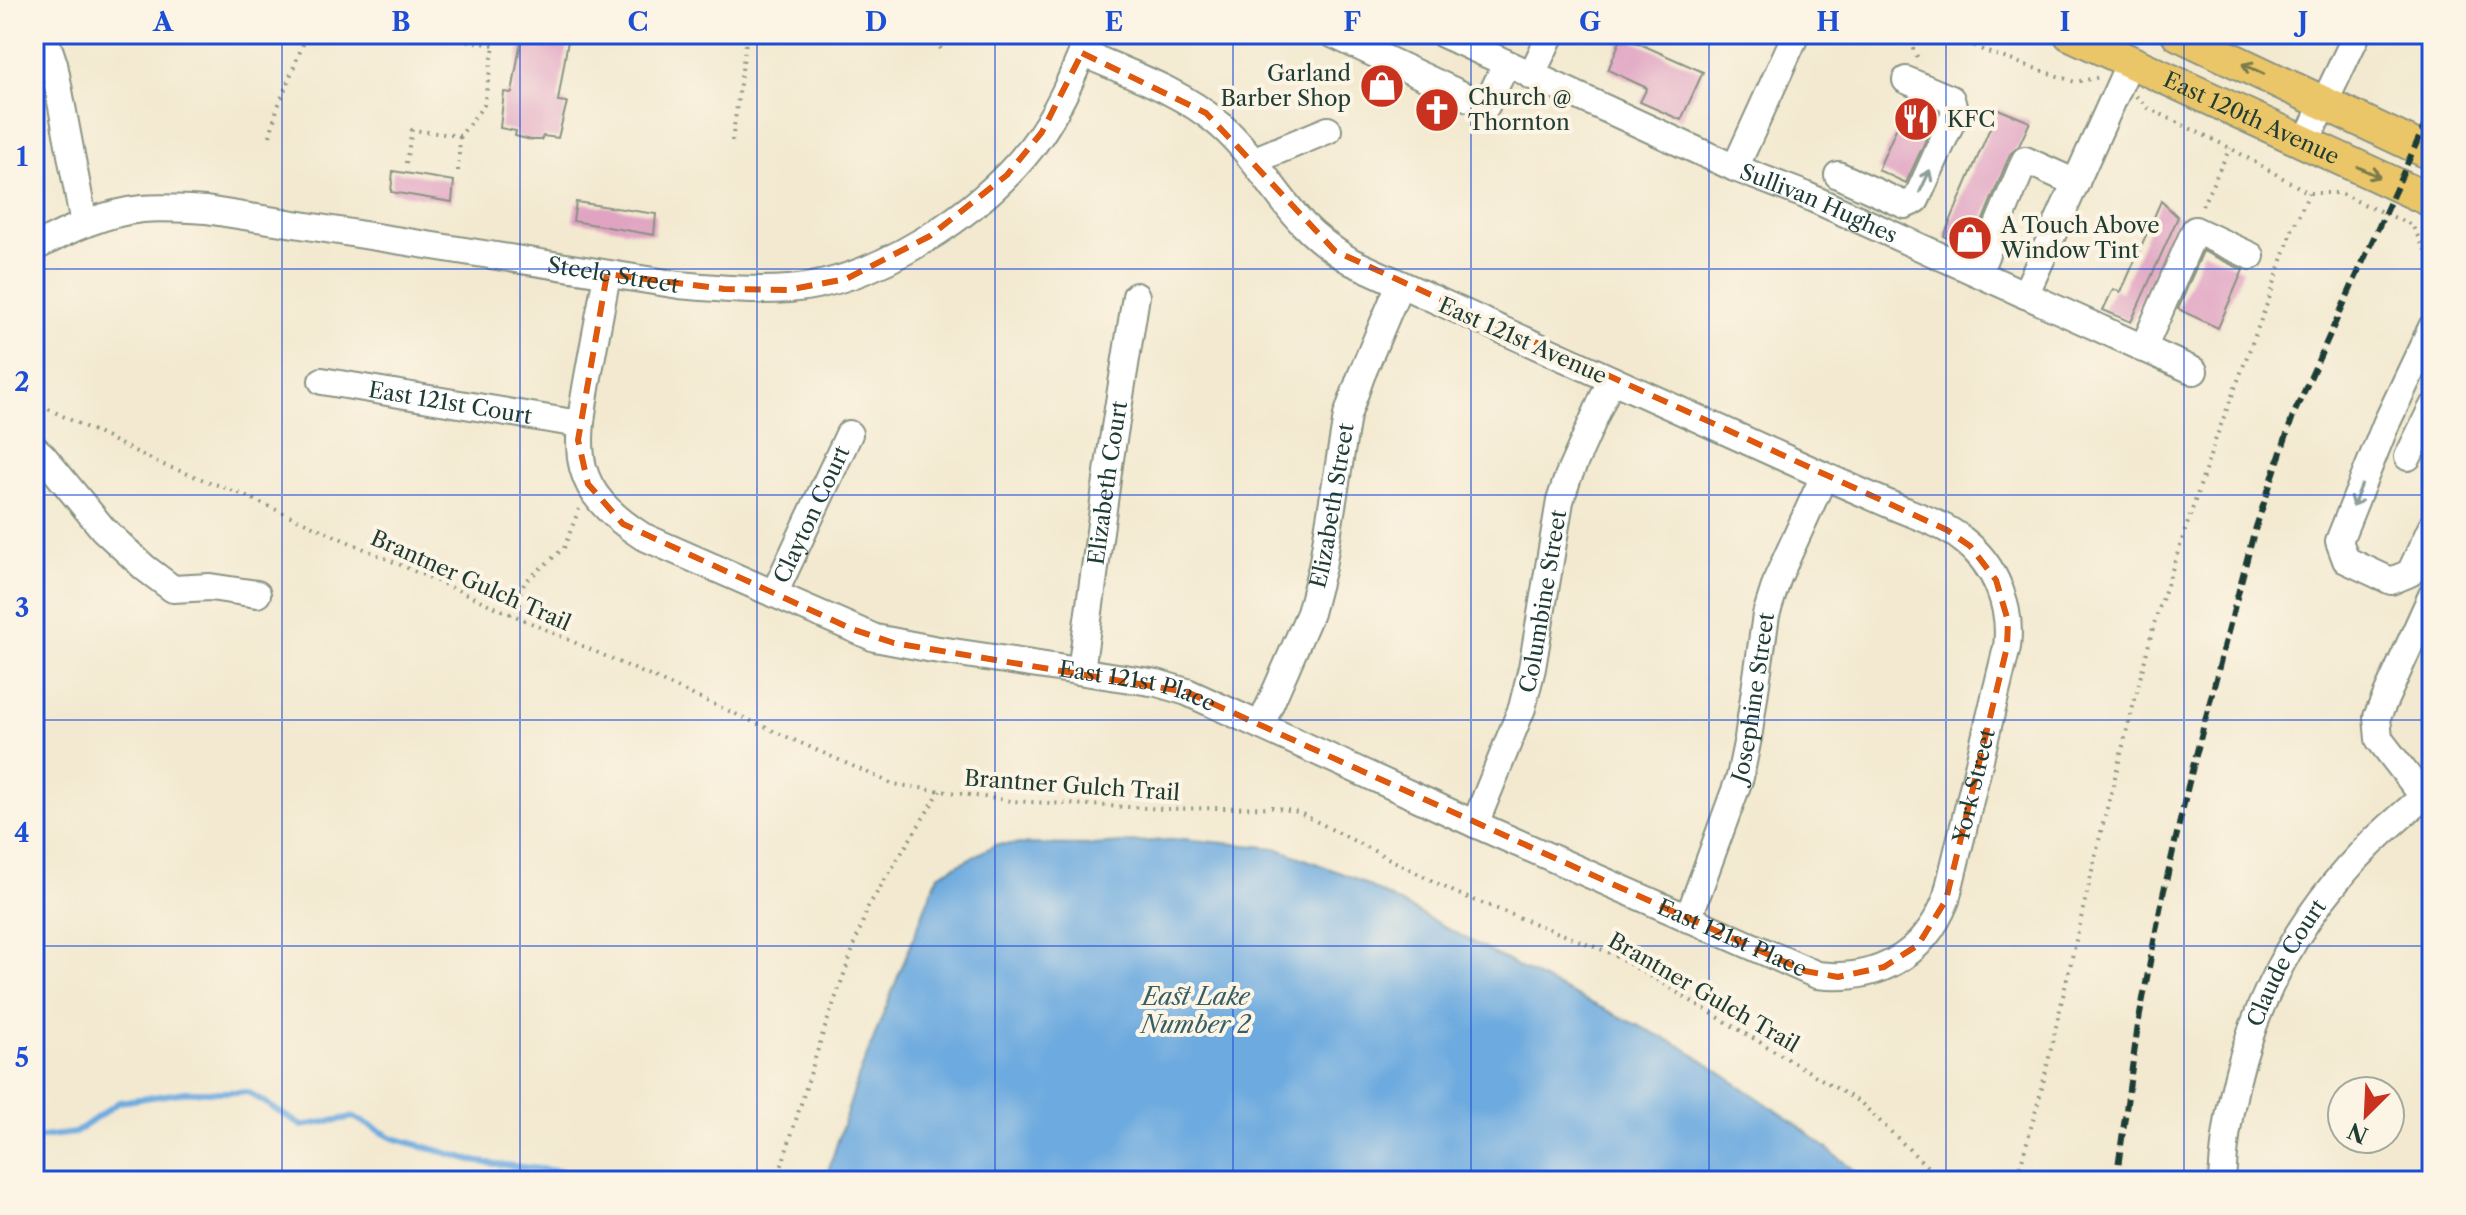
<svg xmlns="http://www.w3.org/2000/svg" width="2466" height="1215" font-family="'Libre Caslon Text',serif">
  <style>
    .water { fill: #6daadf; stroke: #46748a; stroke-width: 2 }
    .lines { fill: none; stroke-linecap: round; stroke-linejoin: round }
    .stream { stroke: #6daadf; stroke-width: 6 }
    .building { fill: #e0a3c2 }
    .minor-casing { stroke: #899382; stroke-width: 30 }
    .major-casing { stroke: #899382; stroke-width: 36 }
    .path { stroke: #899382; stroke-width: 4; stroke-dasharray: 2 6; stroke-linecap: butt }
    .minor { stroke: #fff; stroke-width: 26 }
    .major { stroke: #ebc669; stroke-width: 32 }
    .rail { stroke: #1f3d34; stroke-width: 6; stroke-dasharray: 12 6; stroke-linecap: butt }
    .oneway { stroke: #7b7b4c }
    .oneway2 { stroke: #8f9e9a }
    .marked { fill: none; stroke: #de580e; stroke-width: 6; stroke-dasharray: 16 10; stroke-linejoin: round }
    .grid { fill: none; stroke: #1d4ed8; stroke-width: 2; stroke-opacity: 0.55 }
    .labels { text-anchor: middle; stroke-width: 8; stroke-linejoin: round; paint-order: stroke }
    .poi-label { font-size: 22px; fill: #1f3d34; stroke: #fcf5e5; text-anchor: start }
    .street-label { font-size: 22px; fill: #1f3d34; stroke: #fcf5e5 }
    .water-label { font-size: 24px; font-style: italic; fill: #365e67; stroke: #fcf5e5 }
    .neatline { fill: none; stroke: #1d4ed8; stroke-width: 3 }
    .grid-label { font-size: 26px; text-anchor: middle; font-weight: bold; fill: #1d4ed8 }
  </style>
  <rect width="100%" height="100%" fill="#fcf5e5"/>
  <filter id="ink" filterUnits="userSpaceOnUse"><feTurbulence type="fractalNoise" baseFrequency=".0125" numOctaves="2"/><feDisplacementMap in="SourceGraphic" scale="16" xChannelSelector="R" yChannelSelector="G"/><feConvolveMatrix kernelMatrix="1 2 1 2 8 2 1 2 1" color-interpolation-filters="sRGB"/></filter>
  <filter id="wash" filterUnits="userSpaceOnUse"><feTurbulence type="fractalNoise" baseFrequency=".006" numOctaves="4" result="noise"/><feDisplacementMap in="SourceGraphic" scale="32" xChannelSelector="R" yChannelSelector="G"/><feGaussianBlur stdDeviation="1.8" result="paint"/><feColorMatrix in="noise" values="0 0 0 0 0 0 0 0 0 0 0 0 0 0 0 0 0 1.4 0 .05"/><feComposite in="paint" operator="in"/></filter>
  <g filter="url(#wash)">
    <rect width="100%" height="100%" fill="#f3e9d0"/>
    <polygon class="water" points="1183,839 1276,848 1354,878 1541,979 1681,1046 1792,1121 1868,1181 825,1181 858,1078 938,875 997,844 1092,845"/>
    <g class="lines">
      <polyline class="stream" points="34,1138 75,1133 119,1102 186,1092 248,1092 302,1126 354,1117 393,1138 479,1162 565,1172 582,1181"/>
    </g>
    <g id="blocks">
      <g class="building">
        <polygon points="522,34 569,34 558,101 567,102 558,138 543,136 541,140 531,140 515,136 516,131 500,128 504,92 512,93"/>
        <polygon points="1622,36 1703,72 1681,120 1640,102 1647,88 1608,70"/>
        <polygon points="1909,99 1938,113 1906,183 1878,170"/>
        <polygon points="1998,109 2030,122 2019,146 2010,154 1971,249 1944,236"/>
        <polygon points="393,171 454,181 452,202 391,192"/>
        <polygon points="2161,201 2178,217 2131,322 2103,310 2113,289 2121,292"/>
        <polygon points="576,202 656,214 654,235 573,221"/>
        <polygon points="2203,251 2243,270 2218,328 2178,309"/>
      </g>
    </g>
  </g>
  <g filter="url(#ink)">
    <use href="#blocks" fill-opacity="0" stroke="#899382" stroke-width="2"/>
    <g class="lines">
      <g class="minor-casing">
        <g id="minor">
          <polyline points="44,34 54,64 84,224"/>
          <polyline points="1332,34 1486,106 1506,64"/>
          <path id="s1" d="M1443 34 1735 168 1805 195 2194 371"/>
          <polyline points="1531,76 1551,34"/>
          <polyline points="2305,143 2357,34"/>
          <polyline points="1255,160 1328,130"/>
          <polyline points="1735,168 1796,34"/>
          <polyline points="1838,175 1905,205 1916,200 1955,114 1951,99 1906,80"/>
          <path id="s2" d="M34 248C68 230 103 213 142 209 163 207 185 209 206 210L679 285C715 288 753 292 789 289 875 282 979 215 1031 148 1057 115 1074 73 1090 34"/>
          <polyline points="1978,273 2025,160 2076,183"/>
          <path id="s3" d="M607 274C601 309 594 343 588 377 574 454 571 490 642 536L875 638 933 649 1157 683 1187 692 1475 824 1817 975C1876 982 1924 956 1946 900L2007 647C2012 608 1996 565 1963 540 1945 525 1920 517 1898 508 1861 492 1824 476 1787 459 1642 394 1497 328 1352 262 1334 251 1317 239 1303 224 1273 192 1253 153 1219 124 1181 91 1128 73 1082 53"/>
          <polyline points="2025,295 2130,62"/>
          <polyline points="2432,327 2386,424 2339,541 2346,560 2391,581 2410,573 2432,526"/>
          <polyline points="2143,349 2195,230 2251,256"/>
          <path id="s4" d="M322 381 579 424"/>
          <polyline points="34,448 43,456 103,529 145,568 173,589 210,587 257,594"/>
          <polyline points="2408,457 2432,408"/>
          <path id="s5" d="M774 594 849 434"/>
          <path id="s6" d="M1081 671 1109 465 1136 296"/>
          <path id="s7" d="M1261 725 1310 613 1322 567 1347 416 1361 376 1400 284"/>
          <polyline points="2423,796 2379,739 2377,717 2432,595"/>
          <path id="s8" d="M1475 824 1522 708 1532 668 1560 501 1568 477 1611 380"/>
          <path id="s9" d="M1688 919 1740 777 1748 738 1766 615 1778 577 1824 476"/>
          <path id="s10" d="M2222 1181C2229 1044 2287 917 2390 826 2404 814 2417 801 2432 791"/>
        </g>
      </g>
      <g class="major-casing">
        <g id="major">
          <path id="s11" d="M2070 34 2432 201"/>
          <polyline points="2178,34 2432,154"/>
        </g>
      </g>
      <g class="path">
        <polyline points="420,34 495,45"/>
        <polyline points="931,34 943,52"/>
        <polyline points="1909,34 1907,38 1919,60"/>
        <polyline points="1953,34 1984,51 2075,82 2101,77"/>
        <polyline points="2136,96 2148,108 2230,148 2309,193 2338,193 2412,225 2432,264"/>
        <polyline points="270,136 277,109 307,34"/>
        <polyline points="732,141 747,34"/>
        <polyline points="406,163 412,130 460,136 484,105 496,34"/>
        <polyline points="458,171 460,136"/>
        <polyline points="2202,206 2230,148"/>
        <polyline points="34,402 161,464 234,491 893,784 1011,801 1166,809 1273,807 1298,812 1456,893 1613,954 1861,1103 1942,1181"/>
        <polyline points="510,615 525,582 564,548 579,509"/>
        <polyline points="777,1181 822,1036 868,907 940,791"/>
        <polyline points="2013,1181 2022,1160 2041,1092 2100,836 2154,624 2216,438 2270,296 2292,230 2309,193"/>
      </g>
      <use href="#minor" class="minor"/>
      <use href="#major" class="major"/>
      <polyline class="rail" points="2116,1181 2138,1025 2162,899 2188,786 2253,536 2293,416 2432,109"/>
    </g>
    <defs><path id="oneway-shaft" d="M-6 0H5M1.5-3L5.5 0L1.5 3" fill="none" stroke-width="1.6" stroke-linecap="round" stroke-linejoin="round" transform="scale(2)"/></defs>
    <g class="oneway">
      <use href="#oneway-shaft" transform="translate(2253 69) rotate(-155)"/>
      <use href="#oneway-shaft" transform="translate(2369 172) rotate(25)"/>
    </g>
    <g class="oneway2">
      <use href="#oneway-shaft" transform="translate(1925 181) rotate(-65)"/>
      <use href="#oneway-shaft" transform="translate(2357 496) rotate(112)"/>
    </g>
  </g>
  <path class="marked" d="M1082 53 1206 113 1335 251 1947 530 1970 546 1996 580 2008 621 2007 647 1946 900 1918 945 1884 967 1838 977 1805 971 1187 692 894 643 852 629 623 524 588 484 578 440 607 274 724 289 787 290 846 279 930 236 1007 175 1042 132Z"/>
  <path class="grid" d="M282 34V1181M520 34V1181M757 34V1181M995 34V1181M1233 34V1181M1471 34V1181M1709 34V1181M1946 34V1181M2184 34V1181M34 269H2432M34 495H2432M34 720H2432M34 946H2432"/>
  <defs>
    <g id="shop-disc" transform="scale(2.3)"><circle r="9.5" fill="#c8321e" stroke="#fcf5e5"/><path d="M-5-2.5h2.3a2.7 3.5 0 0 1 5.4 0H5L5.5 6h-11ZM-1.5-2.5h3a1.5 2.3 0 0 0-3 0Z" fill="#fff"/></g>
    <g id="church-disc" transform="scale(2.3)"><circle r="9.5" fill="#c8321e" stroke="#fcf5e5"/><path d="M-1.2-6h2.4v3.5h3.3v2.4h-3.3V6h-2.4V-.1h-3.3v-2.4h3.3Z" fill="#fff"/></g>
    <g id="restaurant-disc" transform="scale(2.3)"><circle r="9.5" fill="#c8321e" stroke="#fcf5e5"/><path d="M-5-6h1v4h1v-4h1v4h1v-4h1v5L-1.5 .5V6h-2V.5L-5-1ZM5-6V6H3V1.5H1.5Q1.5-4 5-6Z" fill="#fff"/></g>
  </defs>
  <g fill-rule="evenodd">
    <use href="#shop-disc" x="1382" y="86"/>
    <use href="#church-disc" x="1437" y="110"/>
    <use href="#restaurant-disc" x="1916" y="119"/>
    <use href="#shop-disc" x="1970" y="238"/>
  </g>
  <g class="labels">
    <g class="poi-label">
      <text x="1351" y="81" text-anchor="end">Garland<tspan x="1351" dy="25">Barber Shop</tspan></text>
      <text x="1468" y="105">Church @<tspan x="1468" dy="25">Thornton</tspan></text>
      <text x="1947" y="127">KFC</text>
      <text x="2001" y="233">A Touch Above<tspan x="2001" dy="25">Window Tint</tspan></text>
    </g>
    <g class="street-label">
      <text dy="8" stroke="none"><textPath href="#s11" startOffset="200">East 120th Avenue</textPath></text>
      <text dy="8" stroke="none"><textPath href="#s1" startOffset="412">Sullivan Hughes</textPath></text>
      <text dy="8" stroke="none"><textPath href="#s2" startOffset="592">Steele Street</textPath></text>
      <text transform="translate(1523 340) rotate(24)" y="8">East 121st Avenue</text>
      <text dy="8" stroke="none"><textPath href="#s4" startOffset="130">East 121st Court</textPath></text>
      <text dy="8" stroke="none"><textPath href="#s6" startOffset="190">Elizabeth Court</textPath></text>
      <text dy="8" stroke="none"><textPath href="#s7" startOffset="232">Elizabeth Street</textPath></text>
      <text dy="8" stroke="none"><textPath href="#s5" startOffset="88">Clayton Court</textPath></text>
      <text transform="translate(471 580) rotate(24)" y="8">Brantner Gulch Trail</text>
      <text dy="8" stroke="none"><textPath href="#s8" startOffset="234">Columbine Street</textPath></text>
      <text dy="8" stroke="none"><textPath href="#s3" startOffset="810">East 121st Place</textPath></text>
      <text dy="8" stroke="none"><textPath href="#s9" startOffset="232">Josephine Street</textPath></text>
      <text transform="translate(1072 785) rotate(4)" y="8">Brantner Gulch Trail</text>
      <text dy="8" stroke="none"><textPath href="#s3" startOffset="1830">York Street</textPath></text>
      <text dy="8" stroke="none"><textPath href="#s3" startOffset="1458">East 121st Place</textPath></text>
      <text dy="8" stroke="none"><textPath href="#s10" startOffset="230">Claude Court</textPath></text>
      <text transform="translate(1704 992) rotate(30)" y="8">Brantner Gulch Trail</text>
    </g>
    <g class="water-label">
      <text x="1196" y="1005">East Lake<tspan x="1196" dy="28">Number 2</tspan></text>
    </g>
  </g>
  <rect width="2466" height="1215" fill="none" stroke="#fcf5e5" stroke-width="88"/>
  <g transform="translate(2366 1115) rotate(204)"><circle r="38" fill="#fcf5e5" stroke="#a4ab9e" stroke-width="2"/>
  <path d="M0-6L14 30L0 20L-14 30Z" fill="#c8321e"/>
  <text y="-12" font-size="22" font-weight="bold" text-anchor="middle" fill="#1f3d34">N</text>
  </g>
  <rect x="44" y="44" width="2378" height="1127" class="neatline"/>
  <g class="grid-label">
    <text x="163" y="31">A</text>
    <text x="401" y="31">B</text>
    <text x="638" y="31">C</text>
    <text x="876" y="31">D</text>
    <text x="1114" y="31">E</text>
    <text x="1352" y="31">F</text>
    <text x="1590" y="31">G</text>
    <text x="1828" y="31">H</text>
    <text x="2065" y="31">I</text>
    <text x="2303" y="31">J</text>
    <text x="22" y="166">1</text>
    <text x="22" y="391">2</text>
    <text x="22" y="617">3</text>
    <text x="22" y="842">4</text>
    <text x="22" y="1067">5</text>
  </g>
</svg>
